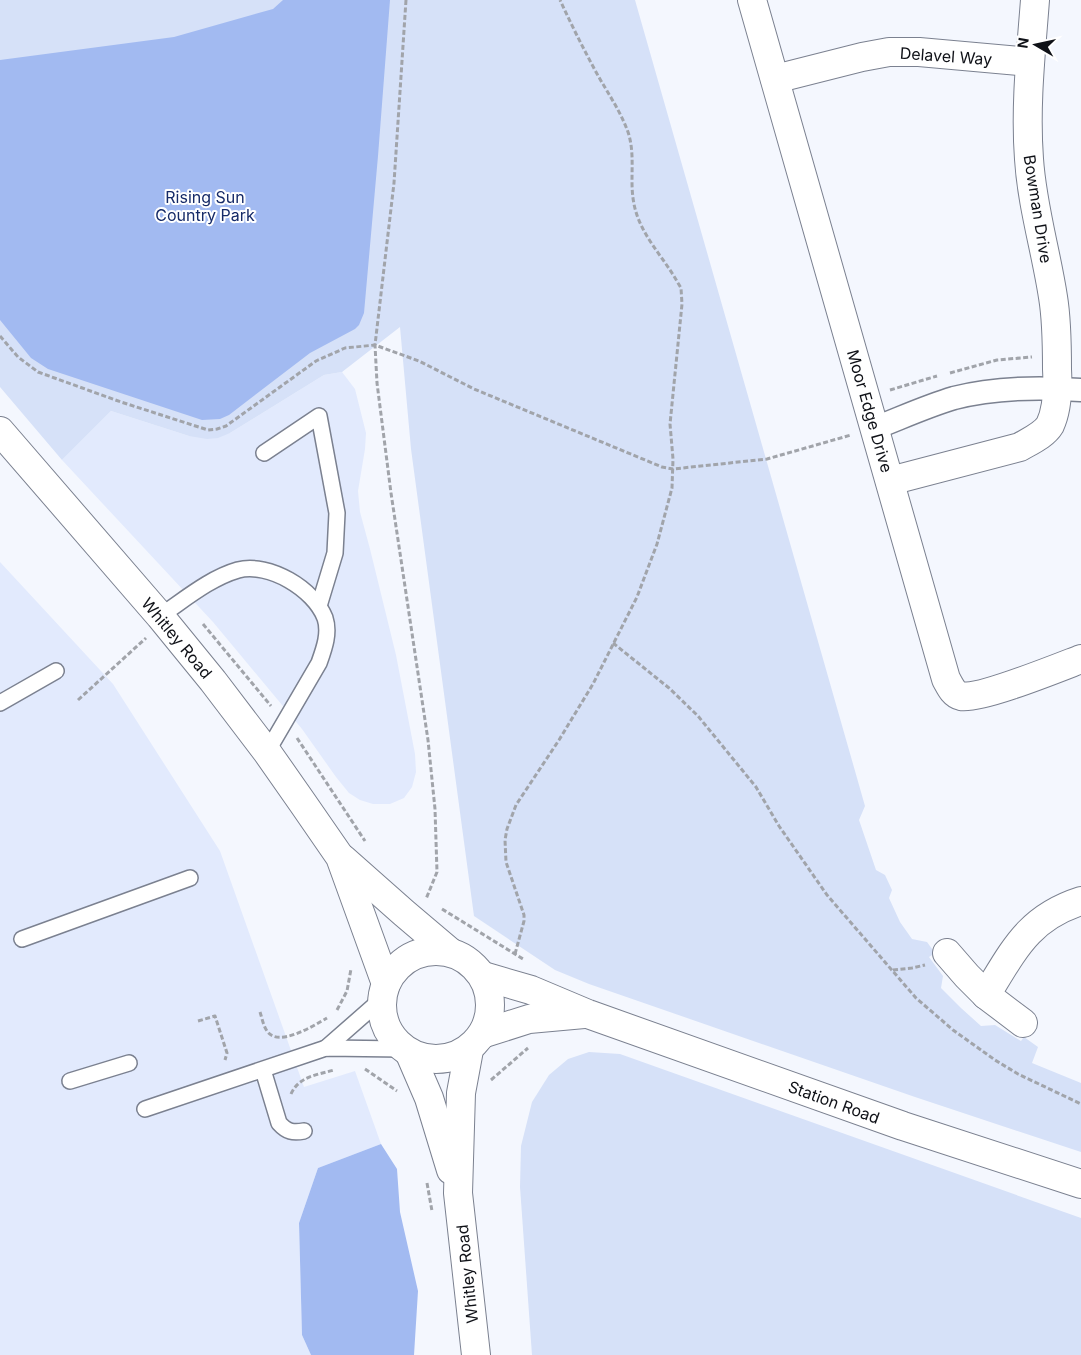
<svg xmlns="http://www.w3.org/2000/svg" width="1081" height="1355" font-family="Inter,sans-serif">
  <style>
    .built { fill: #e2eafd }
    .green { fill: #d6e1f8 }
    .forest { fill: #a2baf1 }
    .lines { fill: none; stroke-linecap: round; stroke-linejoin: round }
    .service-casing { stroke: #7b8190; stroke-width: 18 }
    .pedestrian-casing { stroke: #7b8190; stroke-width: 25 }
    .minor-casing { stroke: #7b8190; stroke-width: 30 }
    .primary-casing { stroke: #7b8190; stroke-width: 30 }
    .path { stroke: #a1a4aa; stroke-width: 3; stroke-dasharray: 5 2.5; stroke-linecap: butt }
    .service { stroke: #fff; stroke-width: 15 }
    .pedestrian { stroke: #fff; stroke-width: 22 }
    .minor { stroke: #fff; stroke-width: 28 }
    .primary { stroke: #fff; stroke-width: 28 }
    .labels { text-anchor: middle; stroke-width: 4; stroke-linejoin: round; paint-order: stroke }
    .street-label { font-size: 16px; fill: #0f1117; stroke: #fff }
    .park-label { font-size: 16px; fill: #152a68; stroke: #fff }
  </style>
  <rect width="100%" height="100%" fill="#f4f7fe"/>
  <g class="built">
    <polygon points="342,372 355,389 366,433 365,449 358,491 360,512 370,549 396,655 415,754 416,772 412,787 404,798 390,804 373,804 360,800 349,793 336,777 302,729 213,622 62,460 111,411 189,436 230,433 324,375"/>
    <polygon points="0,562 113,684 220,851 304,1087 355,1071 381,1144 318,1168 299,1223 302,1335 311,1355 0,1355"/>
  </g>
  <g class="green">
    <polygon points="0,0 635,0 865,806 859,820 876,870 885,875 892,890 889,898 900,922 912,939 927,942 935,953 929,957 943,976 941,988 961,1008 981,1026 995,1025 1021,1041 1024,1037 1038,1047 1032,1063 1081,1083 1081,1152 915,1097 589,984 555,970 474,916 411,449 400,327 342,372 324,375 230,433 218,438 207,439 189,436 111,411 62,460 0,387"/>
    <polygon points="589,1052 620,1054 1081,1218 1081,1355 532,1355 520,1187 521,1146 532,1102 549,1075 568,1059"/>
  </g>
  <g class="forest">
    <polygon points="283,0 390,0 378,156 364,313 359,325 355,329 310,353 229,415 220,419 202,420 48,369 31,358 0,320 0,60 174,37 273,9"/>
    <polygon points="381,1144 397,1169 400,1212 418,1291 414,1355 311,1355 302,1335 299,1223 318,1168"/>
  </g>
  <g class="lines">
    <g class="service-casing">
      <g id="service">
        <polyline points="264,453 319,416 337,513 335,553 319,606"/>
        <path d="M160 616C184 600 210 578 238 570 269 562 314 589 325 618 330 633 324 649 319 663L267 752"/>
        <polyline points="0,703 56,671"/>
        <polyline points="22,939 190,878"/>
        <polyline points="326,1048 383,998"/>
        <path d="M263 1070 279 1123C287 1132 293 1133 304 1131"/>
        <polyline points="70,1081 129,1063"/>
        <polyline points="145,1109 326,1048 403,1049"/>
      </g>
    </g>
    <g class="pedestrian-casing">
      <path id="pedestrian" d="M875 428C901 418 927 406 954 398 996 387 1039 387 1081 390"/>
    </g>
    <g class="minor-casing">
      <g id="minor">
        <path d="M752 0 946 679C950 686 953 694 961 696 979 700 1060 667 1081 659"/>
        <polyline points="775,79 862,57 889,52 919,52 1030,62"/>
        <path d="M890 481 1020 447C1030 441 1044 435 1050 425 1058 408 1058 387 1057 369 1057 345 1057 321 1053 297 1046 251 1032 206 1029 159 1025 106 1031 53 1035 0"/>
        <polyline points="947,953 967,976 986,995 1023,1023"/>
        <path d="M986 995C1014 950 1028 918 1081 901"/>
      </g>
    </g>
    <g class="primary-casing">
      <g id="primary">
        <polyline points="0,431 160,616 213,681 267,752 302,802 340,857 386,984"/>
        <polyline points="343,859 404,913 450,952"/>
        <circle cx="436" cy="1005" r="54"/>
        <polyline points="483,976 531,990 588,1014 903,1126 1081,1184"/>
        <polyline points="485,1033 529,1019 584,1014"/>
        <polyline points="469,1050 461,1093 458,1193 476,1355"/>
        <polyline points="410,1054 429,1098 451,1170"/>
      </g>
    </g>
    <g class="path">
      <polyline points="406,0 394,183 375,345 377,383 391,493 428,740 435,809 437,872 426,899"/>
      <polyline points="0,336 18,357 38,372 121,402 208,430 217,429 226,426 316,361 345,348 375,345 419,361 474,389 662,467 673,469 767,459 851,435"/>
      <polyline points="950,373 997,360 1032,357"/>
      <polyline points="890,390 937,376"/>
      <polyline points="203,624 271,706"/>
      <polyline points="613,643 669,688 698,716 756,787 779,826 827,895 916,998 953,1030 995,1060 1018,1074 1081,1104"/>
      <polyline points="78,700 146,638"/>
      <polyline points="297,738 365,841"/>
      <polyline points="442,909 523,959"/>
      <path d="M515 954 524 921V915L506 862 505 840 507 829 516 805 559 740 593 684 637 597 657 544 672 488 673 459 670 424 682 304 681 288 678 283C663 256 640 235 634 204 629 180 636 156 628 132 620 110 607 92 596 72 583 48 571 24 560 0"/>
      <polyline points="893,970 912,968 925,965"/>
      <polyline points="337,1010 347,991 351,969"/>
      <path d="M260 1012C262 1018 263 1025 267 1031 278 1048 313 1026 327 1018"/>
      <polyline points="198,1021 215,1016 227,1053 225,1060"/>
      <polyline points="365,1069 397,1091"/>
      <polyline points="491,1080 528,1048"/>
      <path d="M291 1094C299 1076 317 1075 334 1070"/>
      <polyline points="427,1183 432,1211"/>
    </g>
    <use href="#service" class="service"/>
    <use href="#pedestrian" class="pedestrian"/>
    <use href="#minor" class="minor"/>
    <use href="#primary" class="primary"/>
  </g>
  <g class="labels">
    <g class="street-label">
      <text transform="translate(946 56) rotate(4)" y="6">Delavel Way</text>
      <text transform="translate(1038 209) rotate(81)" y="6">Bowman Drive</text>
      <text transform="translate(870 411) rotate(74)" y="6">Moor Edge Drive</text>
      <text transform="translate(177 638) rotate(50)" y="6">Whitley Road</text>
      <text transform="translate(834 1102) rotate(20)" y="6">Station Road</text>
      <text transform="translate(467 1274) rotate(-96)" y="6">Whitley Road</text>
    </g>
    <g class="park-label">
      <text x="205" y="203">Rising Sun<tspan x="205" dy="18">Country Park</tspan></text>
    </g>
  </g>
  <g transform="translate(1036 45) rotate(279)" stroke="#ffffff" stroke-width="4" paint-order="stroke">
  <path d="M0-4L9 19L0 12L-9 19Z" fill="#0f1117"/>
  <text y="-8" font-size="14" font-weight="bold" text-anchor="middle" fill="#0f1117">N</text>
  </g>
</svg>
